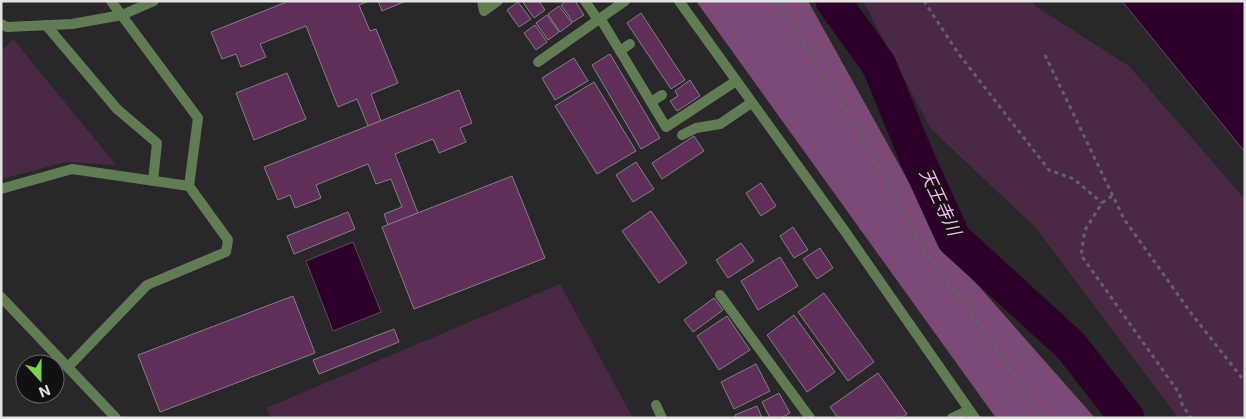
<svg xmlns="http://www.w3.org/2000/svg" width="1246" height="419" font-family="Inter,'Noto Sans JP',sans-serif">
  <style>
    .green { fill: #492945 }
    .forest { fill: #7d4a77 }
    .water { fill: #2d0029; stroke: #644461 }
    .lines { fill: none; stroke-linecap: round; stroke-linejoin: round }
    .river { stroke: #2d0029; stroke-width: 35 }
    .building { fill: #5f2f59; stroke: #827f82 }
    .path { stroke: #636163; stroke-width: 3; stroke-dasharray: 4 4; stroke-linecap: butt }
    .service { stroke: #617c54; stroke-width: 10 }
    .minor { stroke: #617c54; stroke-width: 10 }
    .labels { text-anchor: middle; stroke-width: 4; stroke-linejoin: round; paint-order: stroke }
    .water-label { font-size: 18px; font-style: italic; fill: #fcaef0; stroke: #121112 }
  </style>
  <rect width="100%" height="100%" fill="#2a272a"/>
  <g class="green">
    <polygon points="863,1 1032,1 1035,6 1129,66 1245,199 1245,418 1178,418 1036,228 931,129"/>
    <polygon points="13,39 116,165 66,162 1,179 1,51"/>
    <polygon points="560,284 633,418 271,418 266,408"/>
  </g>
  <polygon class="forest" points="696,1 808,1 946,249 1095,418 996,418"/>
  <g class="water">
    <polygon points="1122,1 1245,1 1245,152"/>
    <polygon points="353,242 381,312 333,331 306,261"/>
  </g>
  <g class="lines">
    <polyline class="river" points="833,1 879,65 917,158 954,239 1071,346 1127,418"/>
  </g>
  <g class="building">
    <polygon points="289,1 369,1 359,5 370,31 376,29 398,83 371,94 381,121 368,126 357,99 338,107 306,26 260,44 266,57 241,67 236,54 222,59 211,32"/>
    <polygon points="378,1 406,1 382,11"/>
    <polygon points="522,1 539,1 545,10 534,18"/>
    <polygon points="566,1 575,1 584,15 573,22 561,5"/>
    <polygon points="518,2 531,19 519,27 507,10"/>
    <polygon points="559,6 572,23 560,32 548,14"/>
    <polygon points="641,13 685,80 671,89 627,23"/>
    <polygon points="547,15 559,32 548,40 536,23"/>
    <polygon points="535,25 547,42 536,50 524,33"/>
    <polygon points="610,54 660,138 641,149 592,65"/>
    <polygon points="574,58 588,81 555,100 542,78"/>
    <polygon points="287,73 306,119 254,140 236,93"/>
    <polygon points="690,80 700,96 677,111 670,101 678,96 675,91"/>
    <polygon points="594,82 636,151 597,174 555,106"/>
    <polygon points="459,90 472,123 460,128 466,142 439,153 433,139 395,154 418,213 388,225 384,214 402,207 391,179 376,184 368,164 316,185 321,198 295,208 290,195 278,200 264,167"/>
    <polygon points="694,136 704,151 662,179 652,163"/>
    <polygon points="636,162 654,189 633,202 616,175"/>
    <polygon points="512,176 545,258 414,309 382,227"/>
    <polygon points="761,183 776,206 761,216 746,193"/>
    <polygon points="651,211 687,263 659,283 622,231"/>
    <polygon points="348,212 355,229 294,254 287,236"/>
    <polygon points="793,227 808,250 794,258 780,236"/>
    <polygon points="741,243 754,261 728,278 716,260"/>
    <polygon points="820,248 833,268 817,279 803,259"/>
    <polygon points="780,257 798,286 758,310 741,281"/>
    <polygon points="824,293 874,362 848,381 798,312"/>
    <polygon points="293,296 315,353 160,412 138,355"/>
    <polygon points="714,298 723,310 693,332 684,320"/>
    <polygon points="794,315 835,372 807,392 767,335"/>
    <polygon points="727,316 750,350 719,370 697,336"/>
    <polygon points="394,329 399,342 319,374 313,360"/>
    <polygon points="756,364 770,391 734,409 721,382"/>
    <polygon points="878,373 907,414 902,418 838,418 830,407"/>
    <polygon points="779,393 790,413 781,418 770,418 762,402"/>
    <polygon points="757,406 762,418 736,418 735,415"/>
  </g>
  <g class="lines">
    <g class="path">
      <polyline points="778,1 871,153 922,248 996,347 1043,418"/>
      <polyline points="924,1 958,53 1049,170 1074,179 1102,203"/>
      <polyline points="1045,55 1124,219 1191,313 1245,382"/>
      <polyline points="1112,196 1102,203 1085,230 1081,255 1179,393 1182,404 1191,418"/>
    </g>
    <polyline class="service" points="682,135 696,128 720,124 751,103"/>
    <g class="minor">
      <polyline points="482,1 484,11 498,1"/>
      <polyline points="585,1 598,20"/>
      <polyline points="679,1 844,230 975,418"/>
      <polyline points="600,18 666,127 736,81"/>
      <polyline points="1,24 7,27 72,24 122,15 154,1"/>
      <polyline points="46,25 117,109 157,143 153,181"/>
      <polyline points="620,51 630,44"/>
      <polyline points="538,62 625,1"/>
      <polyline points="651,102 662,95"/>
      <polyline points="1,189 72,169 189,186"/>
      <polyline points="720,295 810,418"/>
      <polyline points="1,297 116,418"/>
      <polyline points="68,367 147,285 226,252 228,240 189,186 198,118 111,1"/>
      <polyline points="656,405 662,418"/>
      <polyline points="952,418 969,410"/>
    </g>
  </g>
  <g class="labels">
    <g class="water-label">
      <text transform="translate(940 202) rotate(65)" y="6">天王寺川</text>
    </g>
  </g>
  <rect width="1246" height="419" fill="none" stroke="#e4e3e4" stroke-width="5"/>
  <g transform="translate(40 379) rotate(159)"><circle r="24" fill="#121112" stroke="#666566"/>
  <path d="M0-4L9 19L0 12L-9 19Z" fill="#7fd052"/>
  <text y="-8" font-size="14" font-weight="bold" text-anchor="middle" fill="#e4e3e4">N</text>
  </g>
</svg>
